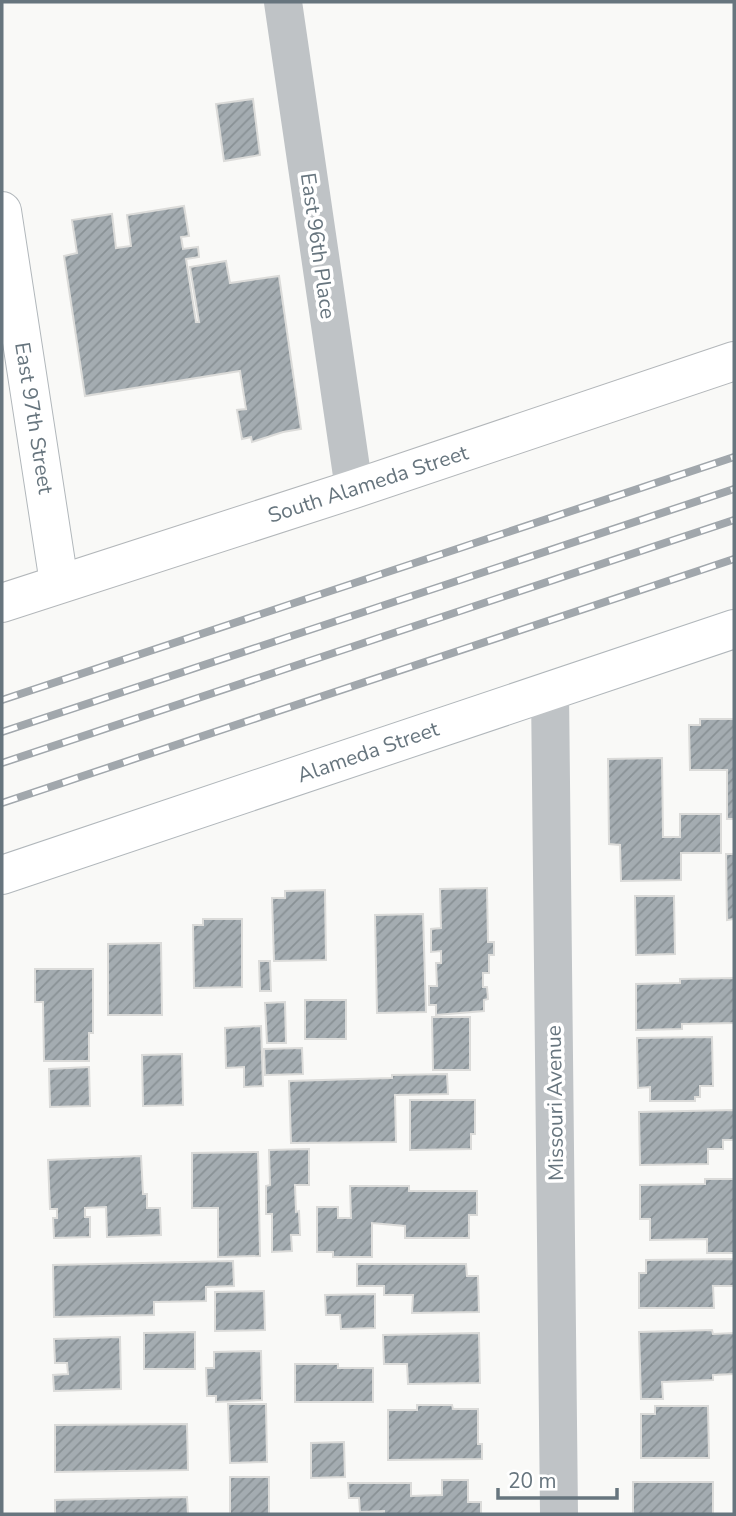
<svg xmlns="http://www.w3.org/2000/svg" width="736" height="1516" font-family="'Nunito Sans',sans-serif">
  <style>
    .building { fill: url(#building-hatch); stroke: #dbdbd9; stroke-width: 2 }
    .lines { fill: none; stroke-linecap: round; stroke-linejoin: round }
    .secondary-casing { stroke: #b1b7bb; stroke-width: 40 }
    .primary-casing { stroke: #b3b7ba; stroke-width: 40 }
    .street { stroke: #bfc3c6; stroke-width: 38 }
    .secondary { stroke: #fff; stroke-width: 38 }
    .primary { stroke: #fff; stroke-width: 38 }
    .rail-casing { stroke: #a1a7ac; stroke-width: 8 }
    .rail { stroke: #fff; stroke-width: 5; stroke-dasharray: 16; stroke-linecap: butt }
    .labels { text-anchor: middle; stroke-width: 7; stroke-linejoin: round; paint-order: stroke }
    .street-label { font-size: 21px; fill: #67757e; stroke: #fff }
  </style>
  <defs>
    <pattern id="building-hatch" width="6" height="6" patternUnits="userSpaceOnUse" patternTransform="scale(1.75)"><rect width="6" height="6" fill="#a4acb1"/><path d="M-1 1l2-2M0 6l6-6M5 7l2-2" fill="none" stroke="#899195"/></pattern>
  </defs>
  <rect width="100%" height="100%" fill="#f9f9f7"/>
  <g class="building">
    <polygon points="253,99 260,155 224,161 216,104"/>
    <polygon points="184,206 189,236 181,237 183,249 198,247 199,257 186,259 196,322 199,322 190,267 226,261 230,283 279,276 301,429 283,432 252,442 251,437 242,439 237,410 246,409 240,371 85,396 64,256 77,253 72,220 112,214 116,248 131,246 127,215"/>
    <polygon points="700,719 734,719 734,819 727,819 727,770 690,770 689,725 700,725"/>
    <polygon points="662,758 663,837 680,837 680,814 721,814 721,853 681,853 681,880 621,881 620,845 609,844 608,759"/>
    <polygon points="726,854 734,854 734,919 727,920"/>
    <polygon points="487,888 488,942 494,942 494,955 489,955 489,973 483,973 483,987 487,987 488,999 484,1000 484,1011 436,1015 436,1005 429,1005 429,986 437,986 436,963 441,963 441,951 431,952 431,929 441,928 440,889"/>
    <polygon points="325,890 326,960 274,961 272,898 285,898 285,891"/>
    <polygon points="635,896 674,896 675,954 636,955"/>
    <polygon points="423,914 426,1012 377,1013 375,915"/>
    <polygon points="203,919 242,919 242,987 194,988 193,925 203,925"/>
    <polygon points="161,943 162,1015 108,1015 108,944"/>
    <polygon points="259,961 270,961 271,991 260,991"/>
    <polygon points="35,969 93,969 93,1033 89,1033 89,1061 44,1061 43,1002 35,1002"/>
    <polygon points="734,978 734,1023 682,1024 682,1029 636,1030 636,984 680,983 680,979"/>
    <rect x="305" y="1000" width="41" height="39"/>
    <polygon points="285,1002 286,1043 267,1043 265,1003"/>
    <polygon points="432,1017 470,1017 470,1070 433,1070"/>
    <polygon points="261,1026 263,1086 244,1087 244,1067 226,1068 225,1028"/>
    <polygon points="712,1037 713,1086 700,1086 700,1097 695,1097 695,1101 650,1101 650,1087 638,1088 637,1038"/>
    <polygon points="302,1048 303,1074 265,1075 264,1049"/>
    <polygon points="182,1054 183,1105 143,1106 142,1055"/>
    <polygon points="89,1067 90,1106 50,1107 49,1069"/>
    <polygon points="447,1074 448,1094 395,1095 396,1142 291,1143 289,1081 392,1078 392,1075"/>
    <polygon points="410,1100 475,1100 475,1134 471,1134 471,1149 410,1150"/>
    <polygon points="734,1110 734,1140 723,1140 723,1149 708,1149 708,1164 640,1165 639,1112"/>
    <polygon points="309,1149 309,1185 295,1185 296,1212 299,1211 300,1235 291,1235 292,1251 272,1252 272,1214 266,1214 266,1186 270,1185 269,1150"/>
    <polygon points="258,1152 260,1256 218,1257 218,1208 192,1208 192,1153"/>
    <polygon points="141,1156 143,1194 147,1194 147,1208 160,1208 161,1235 107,1237 106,1207 85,1208 85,1217 90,1217 90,1237 54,1238 53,1218 57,1218 57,1209 50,1209 48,1160"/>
    <polygon points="705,1179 734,1179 734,1253 707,1253 707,1239 650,1240 650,1219 640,1219 640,1185 705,1184"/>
    <polygon points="350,1186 409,1186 409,1191 477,1191 477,1215 469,1215 469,1238 405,1238 405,1226 372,1223 372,1257 333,1257 333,1252 317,1252 317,1207 338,1207 338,1218 351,1218"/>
    <polygon points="734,1259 734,1286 713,1286 714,1308 639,1308 639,1273 646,1273 646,1260"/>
    <polygon points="233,1261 234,1286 206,1287 206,1301 154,1302 154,1315 54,1317 53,1265"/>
    <polygon points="357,1264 466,1264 467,1276 478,1276 479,1312 412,1313 413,1295 384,1295 384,1286 357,1286"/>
    <polygon points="264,1291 265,1330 215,1331 215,1292"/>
    <polygon points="375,1294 375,1328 341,1329 340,1315 326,1315 325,1295"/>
    <polygon points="712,1330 713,1334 734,1333 734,1374 713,1375 713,1380 662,1382 663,1399 641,1399 639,1332"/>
    <polygon points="195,1332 195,1369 144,1369 144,1333"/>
    <polygon points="479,1333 480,1383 408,1384 407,1364 384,1364 383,1335"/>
    <polygon points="120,1337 121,1389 54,1391 53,1375 68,1374 67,1363 55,1363 54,1339"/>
    <polygon points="261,1351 262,1400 216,1402 216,1396 207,1396 206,1368 214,1368 214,1352"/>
    <polygon points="295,1364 338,1364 338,1368 373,1368 373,1402 295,1402"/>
    <polygon points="228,1404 266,1404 267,1462 230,1463"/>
    <polygon points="417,1405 452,1405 453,1409 478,1409 478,1444 482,1444 482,1459 388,1460 388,1410 417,1410"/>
    <polygon points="655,1406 708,1406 709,1458 641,1458 641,1414 655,1414"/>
    <polygon points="187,1424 188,1470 55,1472 55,1425"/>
    <polygon points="344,1442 345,1477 311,1478 311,1443"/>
    <rect x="230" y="1477" width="39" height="37"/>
    <polygon points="442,1480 468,1480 468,1502 481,1502 481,1514 384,1514 384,1511 360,1512 359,1498 349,1498 348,1483 411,1483 411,1496 442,1495"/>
    <rect x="633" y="1482" width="80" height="32"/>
    <polygon points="187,1497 188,1514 55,1514 55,1500"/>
  </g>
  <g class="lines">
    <g class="secondary-casing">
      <g id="secondary">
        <polyline points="2,211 59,583"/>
        <polyline points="2,875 734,629"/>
      </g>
    </g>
    <g class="primary-casing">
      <polyline id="primary" points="2,603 354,489 734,361"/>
    </g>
    <g class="street">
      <polyline points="283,2 354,489"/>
      <polyline points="550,691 559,1514"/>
    </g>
    <use href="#secondary" class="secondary"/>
    <use href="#primary" class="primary"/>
    <g class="rail-casing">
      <g id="rail">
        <polyline points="2,700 734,457"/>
        <polyline points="2,732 734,489"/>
        <polyline points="2,763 734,520"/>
        <polyline points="2,803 734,559"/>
      </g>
    </g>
    <use href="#rail" class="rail"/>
  </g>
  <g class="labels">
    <g class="street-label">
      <text transform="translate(318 246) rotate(82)" y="7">East 96th Place</text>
      <text transform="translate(34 418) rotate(81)" y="7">East 97th Street</text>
      <text transform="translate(368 484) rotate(-18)" y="7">South Alameda Street</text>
      <text transform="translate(368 752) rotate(-19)" y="7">Alameda Street</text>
      <text transform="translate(555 1103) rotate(-91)" y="7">Missouri Avenue</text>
    </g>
  </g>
  <rect width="736" height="1516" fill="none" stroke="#67757e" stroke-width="7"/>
  <path d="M498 1488v10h119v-10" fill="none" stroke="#67757e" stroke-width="3.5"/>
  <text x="508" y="1488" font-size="21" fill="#67757e" stroke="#ffffff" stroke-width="5" paint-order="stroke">20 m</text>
</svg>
